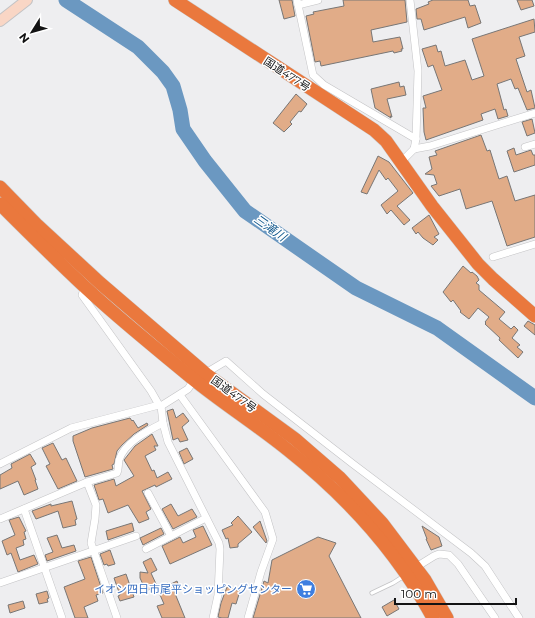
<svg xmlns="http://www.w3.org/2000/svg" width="535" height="618" font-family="Montserrat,'Noto Sans JP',sans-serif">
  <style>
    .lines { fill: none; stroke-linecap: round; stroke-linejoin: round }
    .river { stroke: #6b98c1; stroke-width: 15 }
    .building { fill: #e1ac88; stroke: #787675 }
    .lane-casing { stroke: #c3c3c5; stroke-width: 5 }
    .street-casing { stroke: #c3c3c5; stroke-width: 8 }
    .secondary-casing { stroke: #c3c3c5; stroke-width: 12 }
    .highway-casing { stroke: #cbcbcb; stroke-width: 14 }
    .lane { stroke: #fff; stroke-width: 3.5 }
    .street { stroke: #fff; stroke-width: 7 }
    .secondary { stroke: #f9d6c5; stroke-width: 10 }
    .highway { stroke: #ea783d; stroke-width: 13 }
    .labels { text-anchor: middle; stroke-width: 3; stroke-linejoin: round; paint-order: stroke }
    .street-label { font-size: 11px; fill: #131314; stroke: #fff }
    .shop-label { font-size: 11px; fill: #366cbe; stroke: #fff; text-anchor: end }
    .water-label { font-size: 12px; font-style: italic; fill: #12598e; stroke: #fff }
  </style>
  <rect width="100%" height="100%" fill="#eeeef0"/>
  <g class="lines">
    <polyline class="river" points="66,0 138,47 163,72 173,86 180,110 183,129 205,161 245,211 356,288 437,328 535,398"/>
  </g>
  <g class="building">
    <polygon points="279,0 292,0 295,16 284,19"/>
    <polygon points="343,0 405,0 407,22 371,30 373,42 400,37 403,49 401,49 402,51 394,53 393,51 321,66 320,61 315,62 306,16 314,14 313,12 344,6"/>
    <polygon points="433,0 468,0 470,6 475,5 481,23 468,28 465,17 424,30 421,19 417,19 416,9 429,4 428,2"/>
    <polygon points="517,0 532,0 534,6 521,10"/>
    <polygon points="534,19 535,32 519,37 525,56 516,59 527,92 531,90 535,108 527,110 518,88 515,89 511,79 497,84 504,110 506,109 508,116 498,119 495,109 481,114 483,120 426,140 424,132 423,108 426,108 423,96 442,90 433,65 428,67 422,49 436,45 438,52 441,51 445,66 465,60 472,80 484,76 472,39"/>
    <polygon points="399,82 400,87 404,86 406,95 387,99 392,117 390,116 391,118 375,108 371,89"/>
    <polygon points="296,94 307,104 301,112 299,111 290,122 292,124 284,132 273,123"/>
    <polygon points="532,119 535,133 527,136 522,122"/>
    <polygon points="481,135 487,151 490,150 499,179 507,176 515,201 535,195 535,237 507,246 492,201 466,209 460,189 439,196 431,186 437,184 434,175 425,174 432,169 429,157 437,155 435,151"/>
    <polygon points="514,148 516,155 531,150 533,155 535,155 535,165 514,172 507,151"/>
    <polygon points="378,156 389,162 413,193 397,206 410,220 404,225 391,210 387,214 381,205 398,191 388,178 386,180 379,170 367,194 361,192"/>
    <polygon points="429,215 439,234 434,237 438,240 433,245 423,238 418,232 416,234 412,228"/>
    <polygon points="463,266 471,273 472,272 477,276 479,280 476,283 479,285 479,290 505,312 499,319 511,329 514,326 518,330 512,338 520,345 517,347 523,352 518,358 499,340 500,338 485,324 486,323 485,322 489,317 478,308 469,319 460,312 461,311 453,300 451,302 443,292"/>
    <polygon points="528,321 535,325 535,335 524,326"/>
    <polygon points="173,409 176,418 183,413 189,421 182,427 188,440 180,442 178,438 173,440 167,411"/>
    <polygon points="130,418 132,421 133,420 138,428 147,423 148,425 134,434 122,445 117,451 114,464 112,465 113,469 85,477 73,441 73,436 92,428"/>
    <polygon points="152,434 158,446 154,446 156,450 145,456 152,471 154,470 157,478 168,472 172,479 156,487 155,485 142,491 151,509 146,512 149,519 139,523 128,505 108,513 103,499 99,500 94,485 114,479 116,486 134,476 124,460 135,446"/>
    <polygon points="53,443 62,460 66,458 77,481 58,489 46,466 50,464 42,448"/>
    <polygon points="187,448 193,459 184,464 179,452"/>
    <polygon points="30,454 36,464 31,467 36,480 35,480 38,489 24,495 18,481 0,489 0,475 12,468 11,464"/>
    <polygon points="72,501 77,519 75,520 76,525 63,528 58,511 36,519 32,511 51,504 51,506"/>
    <polygon points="171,504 178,516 192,509 197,517 173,529 162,509"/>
    <polygon points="238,516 252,532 238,544 238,547 230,548 228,538 226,539 222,530 233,525 231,523"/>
    <polygon points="19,517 26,531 24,532 26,539 23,540 24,545 16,548 20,560 34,555 38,564 18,572 11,553 7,555 2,541 15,535 9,520"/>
    <polygon points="260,521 267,541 266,543 253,527"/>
    <polygon points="132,523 134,531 108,540 106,531"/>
    <polygon points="203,526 212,545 170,564 162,546 180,537 183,543 196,537 193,530"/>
    <polygon points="422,526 439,537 442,546 431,550 426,539 427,539"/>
    <polygon points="161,528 164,534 143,545 140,538"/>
    <polygon points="57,535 62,548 74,545 76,551 47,561 45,555 53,552 47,538"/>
    <polygon points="318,537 336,543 329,556 361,618 253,618 264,581 268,583 272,560"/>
    <polygon points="110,550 115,564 108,566 107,564 104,565 100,554"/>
    <polygon points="91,557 103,593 96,595 98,601 84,607 88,618 75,618 64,587 85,579 78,561"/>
    <polygon points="151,558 157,570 151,573 157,586 146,591 140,578 140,572 148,573 143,562"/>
    <polygon points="126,574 134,597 120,601 118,596 120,595 114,578"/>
    <polygon points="177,581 180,589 174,591 185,618 162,618 157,606 164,604 157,588 168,583 169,585"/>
    <polygon points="227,587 240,591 236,604 232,603 228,618 222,618 218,617 221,603"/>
    <polygon points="47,591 49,598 47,599 48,602 39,604 36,594"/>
    <polygon points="394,600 399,609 387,616 382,607"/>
    <polygon points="23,601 25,608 10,613 8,605"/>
  </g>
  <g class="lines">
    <g class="lane-casing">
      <polyline id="lane" points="372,593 393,583 404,576"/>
    </g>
    <g class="street-casing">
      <g id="street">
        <polyline points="297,0 313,75 324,85 416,139"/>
        <polyline points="298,5 318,0"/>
        <polyline points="525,147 535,144"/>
        <polyline points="414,149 430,146 535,113"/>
        <polyline points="401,162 414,149 416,139 418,71 410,0"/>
        <polyline points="493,257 535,244"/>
        <polyline points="85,287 82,295 151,391 159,405 161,406"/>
        <polyline points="180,395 265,512 273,539 261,572 248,618"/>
        <polyline points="161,406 188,389 194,380 226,361 263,394 353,464 471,553 485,566 519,618"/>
        <polyline points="161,406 163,423 168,442 219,543 220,549 218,595 213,618"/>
        <polyline points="0,464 71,428 159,405"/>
        <polyline points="87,482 96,505 95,519 91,543 117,618"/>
        <polyline points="148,493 171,536"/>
        <polyline points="24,509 62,618"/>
        <path d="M0 519 87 482 117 473C119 469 118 464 119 460 125 442 147 431 163 423"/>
        <polyline points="146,549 206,518"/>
        <polyline points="413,569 434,556 439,554 449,555 458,564 495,618"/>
        <polyline points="0,583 136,536"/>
      </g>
    </g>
    <g class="secondary-casing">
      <polyline id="secondary" points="0,21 27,0"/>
    </g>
    <g class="highway-casing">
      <g id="highway">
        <polyline points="175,0 374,130 386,141 432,206 478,264 493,279 535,316"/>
        <polyline points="0,187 36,224 100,283 206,374 295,439 340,478 382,523 425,580 447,618"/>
        <path d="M0 204C28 232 56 260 85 287 119 319 157 349 193 379 224 404 257 425 288 450 346 496 398 553 433 618"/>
      </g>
    </g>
    <use href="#lane" class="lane"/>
    <use href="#street" class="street"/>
    <use href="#secondary" class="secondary"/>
    <use href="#highway" class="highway"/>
  </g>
  <defs>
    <g id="supermarket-disc" transform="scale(1)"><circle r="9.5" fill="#3f7fe0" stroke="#fff"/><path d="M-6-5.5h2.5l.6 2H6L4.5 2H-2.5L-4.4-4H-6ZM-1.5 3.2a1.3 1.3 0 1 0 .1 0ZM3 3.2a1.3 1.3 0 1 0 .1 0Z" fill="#fff"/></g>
  </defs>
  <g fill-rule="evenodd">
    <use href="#supermarket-disc" x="306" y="589"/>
  </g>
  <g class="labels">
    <g class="street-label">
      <text transform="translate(287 74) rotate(33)" y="4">国道477号</text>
      <text transform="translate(234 394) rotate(36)" y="4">国道477号</text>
    </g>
    <g class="shop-label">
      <text x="292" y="593">イオン四日市尾平ショッピングセンター</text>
    </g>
    <g class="water-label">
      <text transform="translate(270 228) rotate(35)" y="4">三滝川</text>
    </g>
  </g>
  <g transform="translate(32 32) rotate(233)" stroke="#ffffff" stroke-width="3" paint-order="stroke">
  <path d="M0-3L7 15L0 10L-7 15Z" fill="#131314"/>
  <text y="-6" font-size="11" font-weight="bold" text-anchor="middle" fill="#131314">N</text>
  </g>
  <path d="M395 598v6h121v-6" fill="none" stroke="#131314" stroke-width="2"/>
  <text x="401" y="598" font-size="12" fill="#131314" stroke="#ffffff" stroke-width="3" paint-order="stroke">100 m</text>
</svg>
